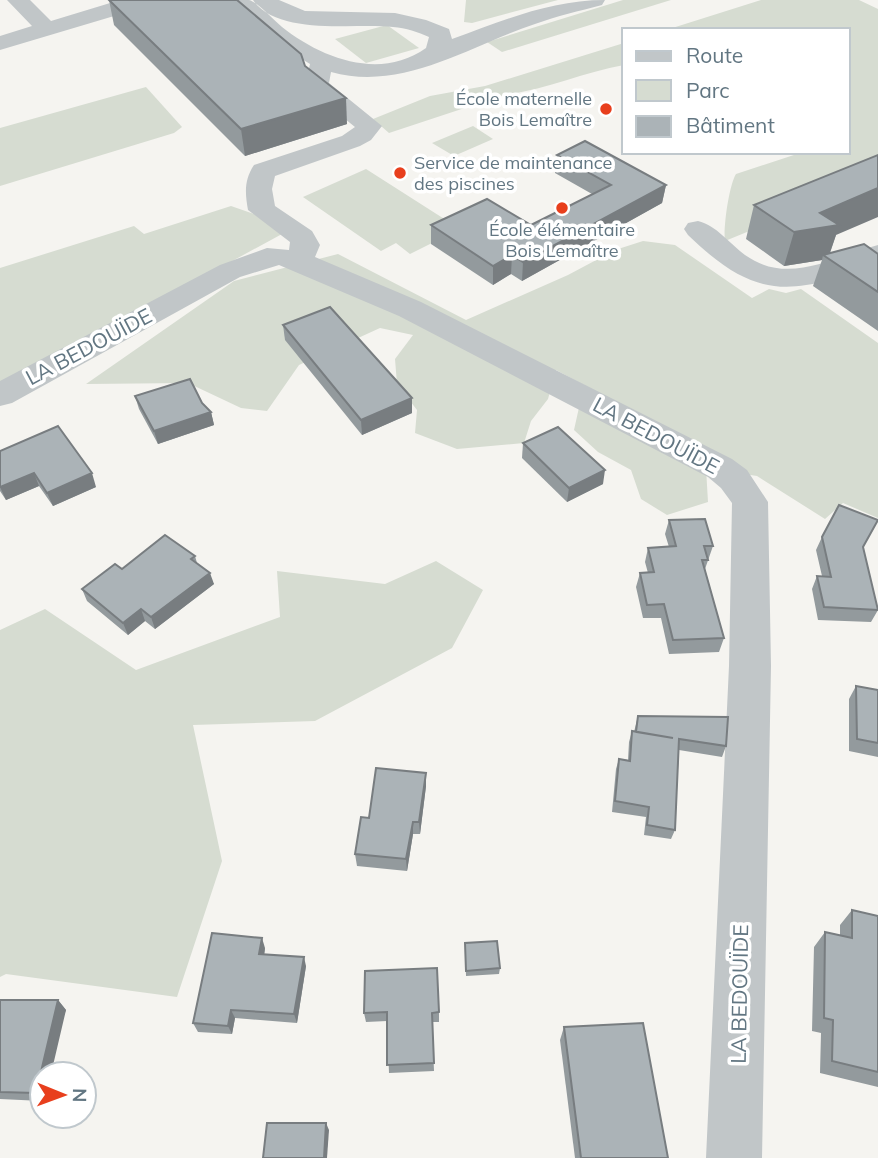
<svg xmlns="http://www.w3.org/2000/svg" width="878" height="1158" font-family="Mulish,sans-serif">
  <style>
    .green { fill: #d6dcd1 }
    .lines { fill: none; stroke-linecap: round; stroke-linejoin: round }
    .minor { fill: #c1c6c8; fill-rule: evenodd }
    .wall { fill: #939a9d }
    .shaded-wall { fill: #787d80 }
    .building { fill: #abb3b7; stroke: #787d80; stroke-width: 2 }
    .poi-dot { fill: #e83f1d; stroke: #fff; stroke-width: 2.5 }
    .labels { text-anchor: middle; stroke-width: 7; stroke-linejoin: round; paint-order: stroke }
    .far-poi-label { font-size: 18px; fill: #627682; stroke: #fff; text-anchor: end }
    .street-label { font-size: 21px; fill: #627682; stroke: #fff }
  </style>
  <rect width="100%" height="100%" fill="#f5f4f0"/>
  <g class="green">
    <polygon points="466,0 558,0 472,23 464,22"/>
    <polygon points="623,0 671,0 502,52 487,42"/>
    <path d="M761 0H859L878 9V178L725 241C723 229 729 185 736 174L803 152H848V30H666Z"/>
    <polygon points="387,25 419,48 366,63 335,39"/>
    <path d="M624 43V65C584 72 545 90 504 95L389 133 373 119 430 96 485 86Z"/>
    <polygon points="146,87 182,127 174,133 0,186 0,128"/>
    <polygon points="473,126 493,139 454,156 432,143"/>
    <polygon points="366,169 460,229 410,254 396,243 381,251 303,197"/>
    <polygon points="231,206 254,214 282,234 0,387 0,268 134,226 144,234"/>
    <polygon points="643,241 675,245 752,298 769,289 786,293 801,289 878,343 878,518 843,503 825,519 757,476 706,468 708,502 667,515 641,499 631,470 598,452 574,430 584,385 556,370 548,399 531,421 524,443 457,449 415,433 417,410 397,384 395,359 413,335 380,328 299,365 267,411 241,408 188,383 86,384 234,281 338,254 466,320 568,275 615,250"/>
    <polygon points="436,561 483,590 452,648 315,721 193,725 222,861 177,997 6,974 0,977 0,630 45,609 136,670 280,617 277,571 385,584"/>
  </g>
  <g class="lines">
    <g class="minor">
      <polygon points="7,0 30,0 51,21 120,0 154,0 151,5 0,50 0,36 32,26"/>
      <path d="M227 0C234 0 243 0 249 0 259 3 273 20 282 27 321 58 380 81 426 48L429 37C418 32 406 28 393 27 355 23 278 36 253 0H279L305 11 395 13 426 20 449 29 452 39C502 21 550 0 605 0L602 5C579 11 557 16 535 24 469 46 403 92 331 72L329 83 382 126 371 140 360 146 275 176 272 189 275 206 312 231 320 245 315 257 421 302 732 459 747 470 768 502 771 666 762 1158H706L729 666 732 503 721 488 708 477 399 316 279 265 240 277 12 403 0 406V381L220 265 267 248 289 250 290 242 248 210C245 193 244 180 254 165L342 136 355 127 309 90 305 85 310 64 268 38Z"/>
      <path d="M698 221C716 225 730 244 745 255 789 286 832 257 878 245V264C792 295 757 302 688 235L684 229 688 223Z"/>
    </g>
  </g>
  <g class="wall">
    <polygon points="109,0 305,66 347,124 245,156 114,25"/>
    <polygon points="557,155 666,185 662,203 522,281 511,274 493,285 431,244 431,225 531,225 592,194 555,173"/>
    <polygon points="754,205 836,235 830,253 878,254 878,331 813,286 822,260 784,266 746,239"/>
    <polygon points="283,325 412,398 412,413 362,435 285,340"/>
    <polygon points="135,396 202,403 211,412 214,425 158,444 139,409"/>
    <polygon points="523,443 603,484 567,502 522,458"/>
    <polygon points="0,451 96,487 53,506 39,486 6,500 0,491"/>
    <polygon points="669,520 713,546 705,569 724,638 719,652 669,654 661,618 643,618 636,587 640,573 648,573 645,562 648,548 669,547 665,534"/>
    <polygon points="822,537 863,548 878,610 871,622 818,620 812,589 817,576 822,576 816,550"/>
    <polygon points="195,556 197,563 214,584 155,629 145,621 128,635 87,601 82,589"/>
    <polygon points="856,686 878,690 878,757 849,751 849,699"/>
    <polygon points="638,716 726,746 722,757 679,750 675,830 671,839 644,835 646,817 612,812 616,769 619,759 628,760 629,742 632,731 634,732"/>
    <polygon points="426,773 426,786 420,834 413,834 407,871 357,866 355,854 369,818"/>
    <polygon points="852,910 878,916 878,1087 820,1073 821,1033 812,1031 814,947 825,932 840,935 840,925"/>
    <polygon points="465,943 500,968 499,974 466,976"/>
    <polygon points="265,948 264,955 306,966 297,1023 235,1018 232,1034 198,1032 193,1023"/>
    <polygon points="365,971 439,1012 439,1022 432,1022 434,1071 389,1073 387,1021 366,1022 364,1013"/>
    <polygon points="0,1000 58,1000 66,1010 42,1074 42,1101 0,1099"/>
    <polygon points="564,1027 668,1158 575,1158 560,1040"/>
  </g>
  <g class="shaded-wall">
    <polygon points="346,98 347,124 245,156 241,129"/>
    <polygon points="666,185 662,203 522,281 523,262"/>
    <polygon points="878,188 878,217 836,235 828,258 823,255 822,260 784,266 794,232 820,213"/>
    <polygon points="512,255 511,274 493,285 493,266"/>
    <polygon points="412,398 412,413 362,435 361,420"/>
    <polygon points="211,412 214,425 158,444 154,431"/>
    <polygon points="605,470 603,484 567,502 569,488"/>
    <polygon points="34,473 39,486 6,500 0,487"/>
    <polygon points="92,473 96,487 53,506 47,493"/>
    <polygon points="210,573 214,584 155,629 151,617"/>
    <polygon points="141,609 145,621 128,635 123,623"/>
    <polygon points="426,773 426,786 420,834 419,822"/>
    <polygon points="413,822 413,834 407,871 406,859"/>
    <polygon points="262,938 265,948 263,964 259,954"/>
    <polygon points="304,957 306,966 297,1023 294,1014"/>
    <polygon points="58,1000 66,1010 51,1074 42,1074 42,1098 36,1093"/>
    <polygon points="231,1010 235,1018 232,1034 228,1026"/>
    <polygon points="326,1123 329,1130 327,1158 324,1158"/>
  </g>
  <g class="building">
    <polygon points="109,0 237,0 301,54 305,66 346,98 241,129"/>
    <polygon points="585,141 666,185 523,262 512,255 493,266 431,225 487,199 531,225 611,185 557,155"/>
    <polygon points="878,155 878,188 820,213 839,225 794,232 754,205"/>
    <polygon points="864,244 878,254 878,292 823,255"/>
    <polygon points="330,307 412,398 361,420 283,325"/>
    <polygon points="190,379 202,403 211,412 154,431 135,396"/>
    <polygon points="58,426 92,473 47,493 34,473 0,487 0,451"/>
    <polygon points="558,427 605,470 569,488 523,443"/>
    <polygon points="839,505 878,520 863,547 878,610 824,607 817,576 831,577 822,537"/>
    <polygon points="705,519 713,546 704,546 708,560 702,560 724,638 673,640 664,604 647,605 640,573 654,572 648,548 676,546 669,520"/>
    <polygon points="165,535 195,556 191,559 210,573 151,617 141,609 123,623 82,589 115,564 122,569"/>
    <polygon points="856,686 878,690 878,743 857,739"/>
    <polygon points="638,716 728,717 726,746 679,739 675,830 647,825 649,807 615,801 619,759 630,761 632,731 673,738 636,732"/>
    <polygon points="376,768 426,773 419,822 413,822 406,859 355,854 361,817 369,818"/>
    <polygon points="852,910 878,916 878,1072 832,1061 833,1020 824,1018 825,932 852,938"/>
    <polygon points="212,933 262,938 259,954 304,957 294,1014 231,1010 228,1026 193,1023"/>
    <polygon points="497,941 500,968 466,971 465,943"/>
    <polygon points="437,968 439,1012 432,1013 434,1063 387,1065 387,1012 364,1013 365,971"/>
    <polygon points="0,1000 58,1000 36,1093 0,1092"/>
    <polygon points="643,1023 668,1158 581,1158 564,1027"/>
    <polygon points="267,1123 326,1123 324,1158 263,1158"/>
  </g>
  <g class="poi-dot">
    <circle cx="606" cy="109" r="7"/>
    <circle cx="400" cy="173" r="7"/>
    <circle cx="562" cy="208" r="7"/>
  </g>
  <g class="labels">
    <g class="far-poi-label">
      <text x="592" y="105">École maternelle<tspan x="592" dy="21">Bois Lemaître</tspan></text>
      <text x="414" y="169" text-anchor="start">Service de maintenance<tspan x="414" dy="21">des piscines</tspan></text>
      <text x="562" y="236" text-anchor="middle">École élémentaire<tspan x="562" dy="21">Bois Lemaître</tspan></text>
    </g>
    <g class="street-label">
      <text transform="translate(89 347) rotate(-28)" y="7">LA BEDOUÏDE</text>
      <text transform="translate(656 436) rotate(28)" y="7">LA BEDOUÏDE</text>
      <text transform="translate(740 994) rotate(-89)" y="7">LA BEDOUÏDE</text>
    </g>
  </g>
  <rect x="622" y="28" width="228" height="126" fill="#ffffff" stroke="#c0c8cd" stroke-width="2"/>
  <rect x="636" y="51" width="35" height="10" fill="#c1c6c8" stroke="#c0c8cd" stroke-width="2"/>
  <text x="686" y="63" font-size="21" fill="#627682">Route</text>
  <rect x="636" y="80" width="35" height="21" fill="#d6dcd1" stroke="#c0c8cd" stroke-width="2"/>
  <text x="686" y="98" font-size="21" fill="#627682">Parc</text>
  <rect x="636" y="116" width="35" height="21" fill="#abb3b7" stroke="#c0c8cd" stroke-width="2"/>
  <text x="686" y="133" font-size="21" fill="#627682">Bâtiment</text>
  <g transform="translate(63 1095) rotate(91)"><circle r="33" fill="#ffffff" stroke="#c0c8cd" stroke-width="2"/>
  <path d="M0-5L12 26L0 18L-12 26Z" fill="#e83f1d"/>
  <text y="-10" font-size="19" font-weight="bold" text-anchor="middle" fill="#627682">N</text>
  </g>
</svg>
